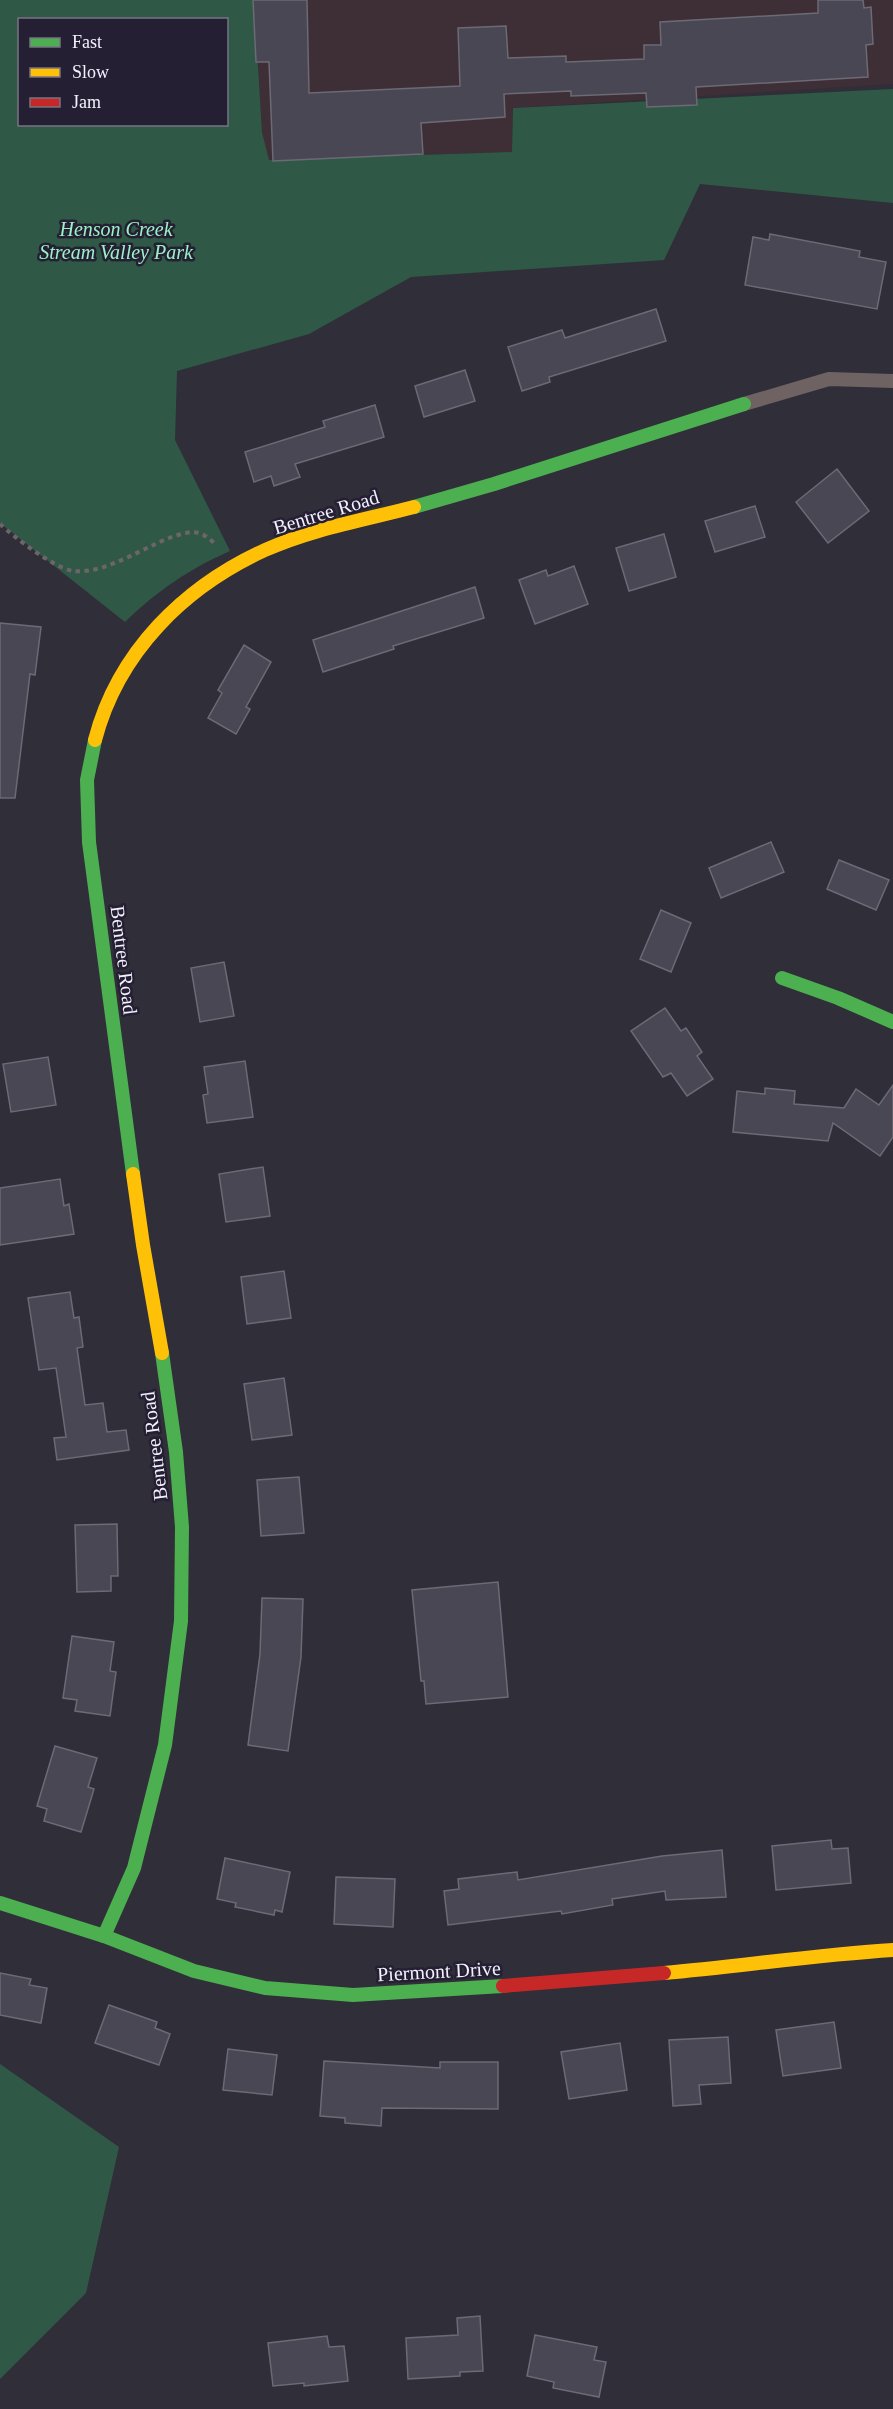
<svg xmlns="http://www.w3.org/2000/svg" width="893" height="2409" font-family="'Times New Roman',serif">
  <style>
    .industrial { fill: #3e2e36 }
    .green { fill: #2f5946; fill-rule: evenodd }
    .building { fill: #4a4754; stroke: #6c6a74; stroke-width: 1.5 }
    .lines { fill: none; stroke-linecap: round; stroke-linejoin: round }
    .path { stroke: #6d6569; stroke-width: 4; stroke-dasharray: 4.5 4.5; stroke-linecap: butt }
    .lane { stroke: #6e6362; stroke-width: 14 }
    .fast { stroke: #4caf50; stroke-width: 14 }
    .slow { stroke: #ffc107; stroke-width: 14 }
    .jam { stroke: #c62828; stroke-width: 14 }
    .labels { text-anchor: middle; stroke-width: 5; stroke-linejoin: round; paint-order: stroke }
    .park-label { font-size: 20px; font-style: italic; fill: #9cf2c6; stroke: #241f32 }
    .street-label { font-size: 20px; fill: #f3f0fe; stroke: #241f32 }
  </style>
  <rect width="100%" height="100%" fill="#302e39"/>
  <polygon class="industrial" points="254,0 893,0 893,84 513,108 512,152 269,160 262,132"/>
  <g class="green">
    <path d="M0 0H254L262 132 269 160 512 152 513 108 893 89V203L700 184 664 260 411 277 309 334 177 371 175 440 230 551C189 569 157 591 125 622L0 523ZM20 20H226V124H20Z"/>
    <polygon points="0,2064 119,2147 86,2293 0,2379"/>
  </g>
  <g class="building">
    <polygon points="253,0 307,0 309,93 460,86 458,28 506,26 508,58 566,56 566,62 644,59 644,45 661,45 660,22 818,13 818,0 863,0 864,8 871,7 873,44 866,45 868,77 696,87 697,105 647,107 646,93 571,96 571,91 504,94 505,117 421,123 423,154 273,161 269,62 256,62"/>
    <polygon points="770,234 860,251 859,257 886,262 877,309 745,285 753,237 769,240"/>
    <polygon points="656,309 666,341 549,377 550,382 522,391 508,347 562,330 565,338"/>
    <polygon points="465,370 475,401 424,417 415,386"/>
    <polygon points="375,405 384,437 295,464 300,477 274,486 271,476 254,482 245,452 325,427 323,421"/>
    <polygon points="837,469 869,511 828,543 796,502"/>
    <polygon points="755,506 765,537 715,552 705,521"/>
    <polygon points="664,534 676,577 629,591 616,548"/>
    <polygon points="574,566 588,604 535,624 519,580 546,570 548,576"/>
    <polygon points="475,587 484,618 393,646 394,649 323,672 313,640"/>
    <polygon points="0,623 41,627 35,675 30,674 15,798 0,798"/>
    <polygon points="244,645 271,662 246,707 250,709 236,734 208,718 222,693 218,690"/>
    <polygon points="771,842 784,872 721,898 709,868"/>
    <polygon points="839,860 889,880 876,910 827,889"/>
    <polygon points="661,910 691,923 671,972 640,959"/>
    <polygon points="224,962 234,1016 200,1022 191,968"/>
    <polygon points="665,1008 681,1031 686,1028 702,1052 697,1056 713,1079 687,1096 671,1073 663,1077 631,1031"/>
    <polygon points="48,1057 56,1105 11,1112 3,1064"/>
    <polygon points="245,1061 253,1117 207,1123 203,1095 208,1094 204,1067"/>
    <polygon points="893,1085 893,1137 880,1156 833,1123 828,1141 733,1132 737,1091 765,1094 765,1088 795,1091 794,1104 844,1108 856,1089 879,1105"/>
    <polygon points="263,1167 270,1216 226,1222 219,1174"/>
    <polygon points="60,1179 64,1206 69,1204 74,1234 0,1245 0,1188"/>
    <polygon points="284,1271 291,1318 247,1324 241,1277"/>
    <polygon points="70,1292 74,1318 79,1317 83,1347 77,1348 85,1405 103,1403 107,1432 126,1430 129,1450 57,1460 54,1438 66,1437 56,1368 39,1370 28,1298"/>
    <polygon points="284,1378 292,1435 252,1440 244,1384"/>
    <polygon points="299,1477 304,1533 261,1536 257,1480"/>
    <polygon points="117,1524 118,1576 111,1576 111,1591 77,1592 75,1525"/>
    <polygon points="498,1582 508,1697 426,1704 424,1681 421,1681 412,1590"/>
    <polygon points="262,1598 303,1599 301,1657 288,1751 248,1745 260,1654"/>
    <polygon points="72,1636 114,1642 110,1671 116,1672 110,1716 75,1711 77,1700 63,1698"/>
    <polygon points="55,1746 97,1758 88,1787 94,1789 81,1832 44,1821 47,1809 37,1806"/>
    <polygon points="831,1840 832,1849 848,1848 851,1883 776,1890 772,1846"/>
    <polygon points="722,1850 726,1897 666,1900 665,1891 612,1899 613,1905 562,1914 561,1911 448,1925 444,1891 459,1889 458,1879 517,1872 518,1880 662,1856"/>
    <polygon points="225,1858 290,1872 282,1912 275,1910 274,1915 235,1907 236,1903 217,1899"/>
    <polygon points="336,1877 395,1879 393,1927 334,1924"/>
    <polygon points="0,1973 31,1979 29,1985 47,1988 41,2023 0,2015"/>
    <polygon points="109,2005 157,2022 155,2028 170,2034 159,2065 95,2043"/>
    <polygon points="834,2022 841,2068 783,2076 776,2030"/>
    <polygon points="728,2037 731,2083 699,2085 701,2104 673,2106 669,2040"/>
    <polygon points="620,2043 627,2090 569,2099 561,2052"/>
    <polygon points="228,2049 277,2055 272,2095 223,2090"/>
    <polygon points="324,2061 440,2068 440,2062 498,2062 498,2109 382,2108 381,2126 345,2123 345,2118 320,2116"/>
    <polygon points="480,2316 483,2371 460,2372 460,2376 408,2379 406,2338 458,2335 457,2318"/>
    <polygon points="535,2335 597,2347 594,2360 606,2362 599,2397 553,2388 554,2382 527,2376"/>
    <polygon points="327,2336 329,2347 344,2346 348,2381 304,2386 304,2383 273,2386 268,2343"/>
  </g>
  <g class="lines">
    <path class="path" d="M0 524C14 537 54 568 73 571 110 575 151 540 186 533 197 530 206 535 214 543"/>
    <polyline class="lane" points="744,404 829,379 893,381"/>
    <g class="fast">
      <polyline points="414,507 494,484 744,404"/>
      <polyline points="95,740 87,780 89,842 133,1174"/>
      <polyline points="782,978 838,998 893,1022"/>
      <polyline points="0,1903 104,1936 194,1971 265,1988 353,1995 503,1986"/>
      <polyline points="104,1936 134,1868 165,1745 181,1621 182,1527 176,1452 162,1353"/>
    </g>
    <g class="slow">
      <path d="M95 740C118 652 184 587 265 550 312 529 364 520 414 507"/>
      <polyline points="133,1174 143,1245 162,1353"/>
      <path d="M664 1973C741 1966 816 1955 893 1950"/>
    </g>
    <polyline class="jam" points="503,1986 664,1973"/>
  </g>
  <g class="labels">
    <g class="park-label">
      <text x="116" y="236">Henson Creek<tspan x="116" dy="23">Stream Valley Park</tspan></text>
    </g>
    <g class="street-label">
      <text transform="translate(326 512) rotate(-17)" y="7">Bentree Road</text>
      <text transform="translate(124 960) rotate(83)" y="7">Bentree Road</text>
      <text transform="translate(154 1446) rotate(-97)" y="7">Bentree Road</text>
      <text transform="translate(439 1971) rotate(-3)" y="7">Piermont Drive</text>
    </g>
  </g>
  <rect x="18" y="18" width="210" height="108" fill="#241f32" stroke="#777384" stroke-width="1.5"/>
  <rect x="30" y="38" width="30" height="9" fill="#4caf50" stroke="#777384" stroke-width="1.5"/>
  <text x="72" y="48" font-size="18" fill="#f3f0fe">Fast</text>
  <rect x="30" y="68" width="30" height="9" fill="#ffc107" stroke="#777384" stroke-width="1.5"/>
  <text x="72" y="78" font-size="18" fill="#f3f0fe">Slow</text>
  <rect x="30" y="98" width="30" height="9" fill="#c62828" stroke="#777384" stroke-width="1.5"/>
  <text x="72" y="108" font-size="18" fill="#f3f0fe">Jam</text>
</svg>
